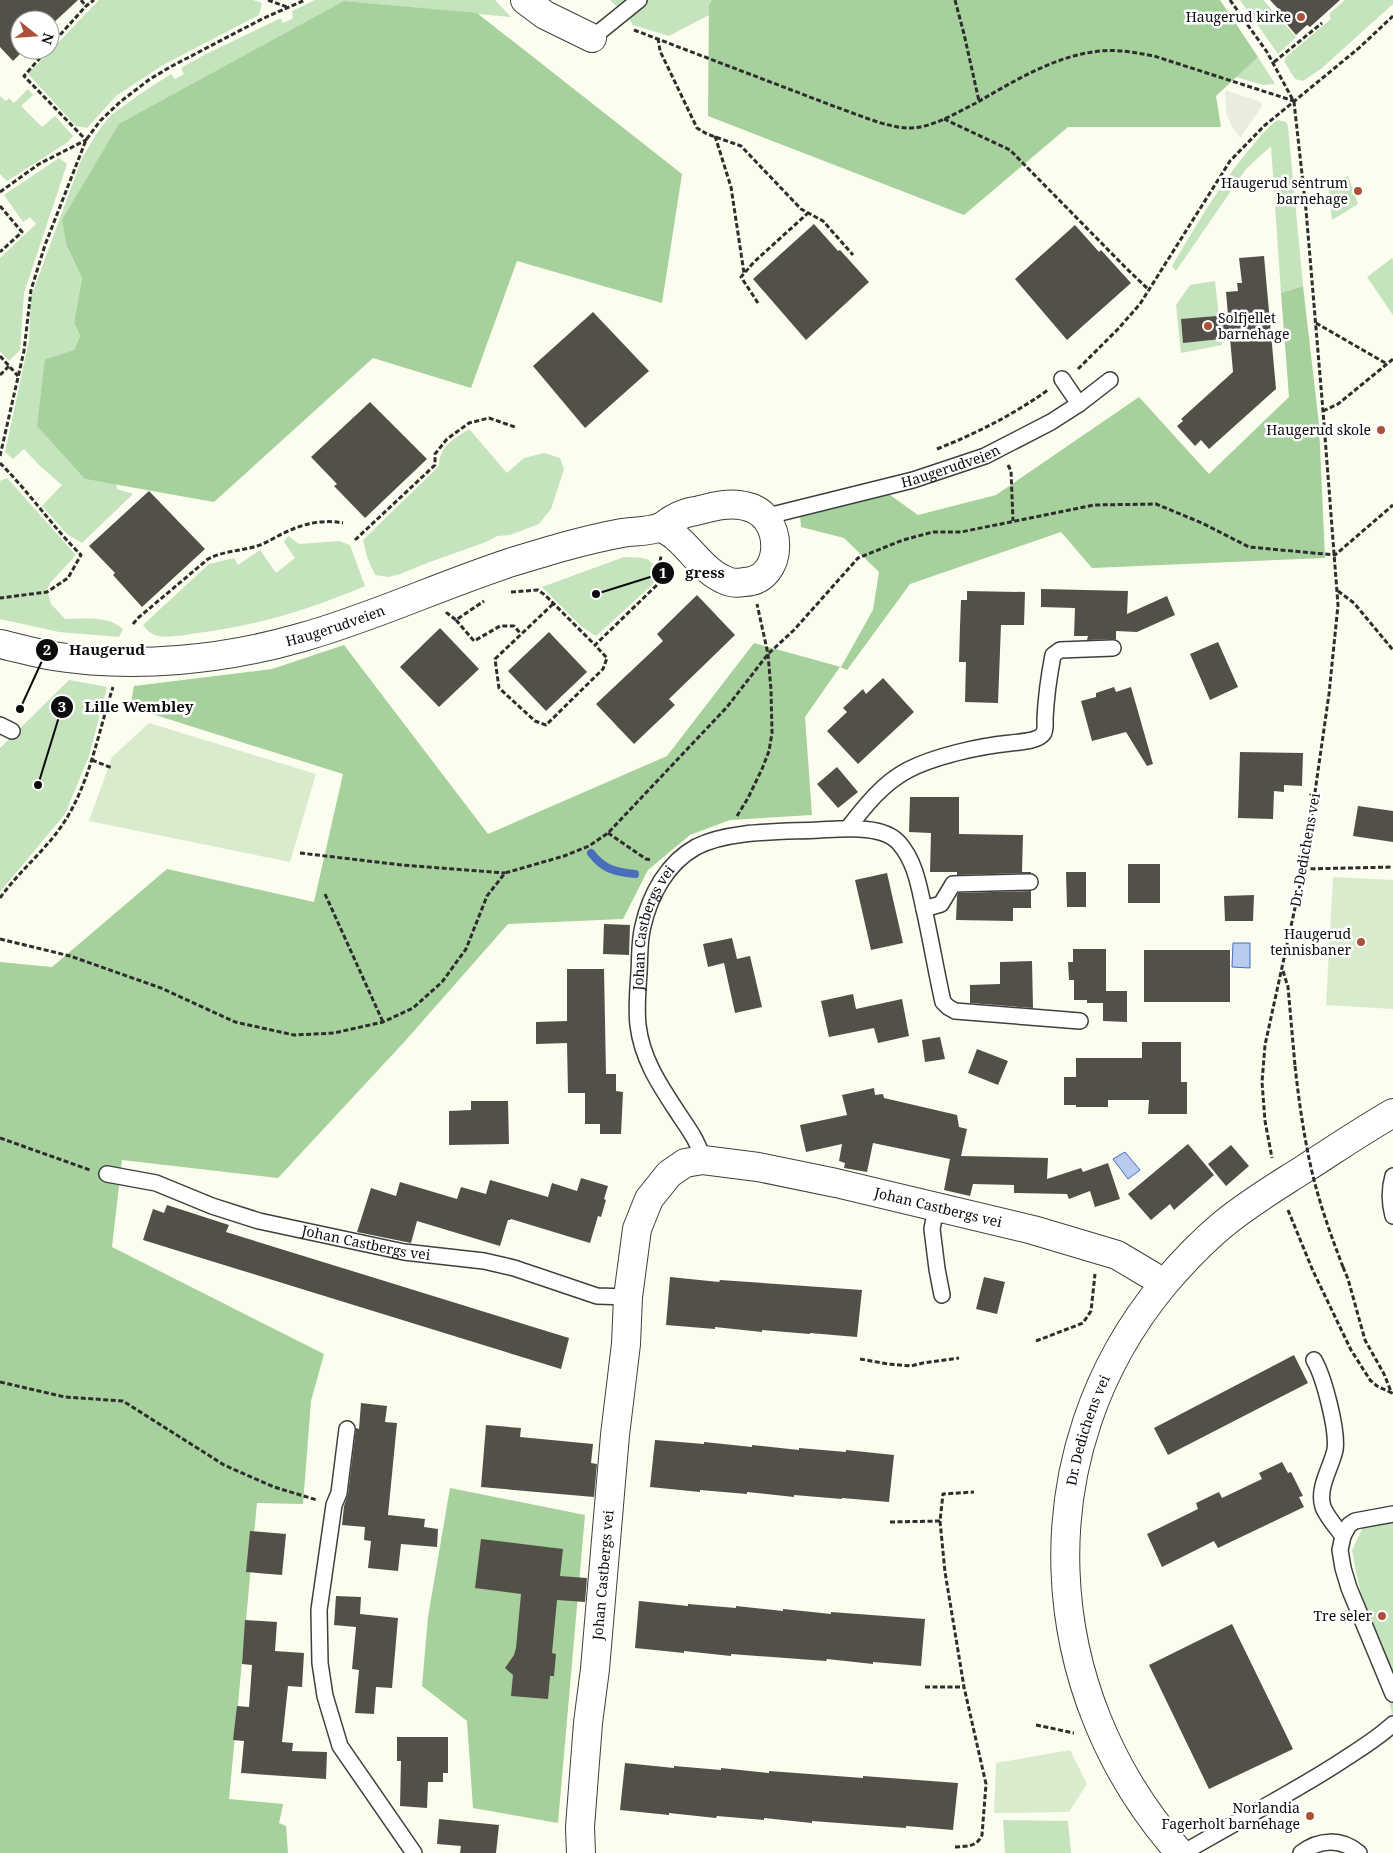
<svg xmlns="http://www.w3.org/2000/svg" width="1393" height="1853" font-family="'Noto Serif',serif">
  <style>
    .green { fill: #c5e3bc }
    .forest { fill: #a6d19d }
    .pitch { fill: #d8ebcc }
    .plaza { fill: #ebecde }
    .water { fill: #b9cbee; stroke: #496ebb }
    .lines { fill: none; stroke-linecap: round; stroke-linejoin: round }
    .stream { stroke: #496ebb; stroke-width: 8 }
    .building { fill: #53504a }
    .service-casing { stroke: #3f3f3f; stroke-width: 18 }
    .minor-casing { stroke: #3f3f3f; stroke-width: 30 }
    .tertiary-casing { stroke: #3f3f3f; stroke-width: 30 }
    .path { stroke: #2e2e2e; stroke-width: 3; stroke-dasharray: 5 2.5; stroke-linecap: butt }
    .service { stroke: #fff; stroke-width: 15 }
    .minor { stroke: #fff; stroke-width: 28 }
    .tertiary { stroke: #fff; stroke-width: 28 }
    .path-bridge { stroke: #2e2e2e; stroke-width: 3; stroke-dasharray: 5 2.5; stroke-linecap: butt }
    .poi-dot { fill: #aa5137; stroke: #fff; stroke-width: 2 }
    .labels { text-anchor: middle; stroke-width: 5; stroke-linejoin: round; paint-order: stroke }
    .poi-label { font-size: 14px; fill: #0c0c0c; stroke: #fff; text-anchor: end }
    .street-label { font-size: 14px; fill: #0c0c0c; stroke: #fff }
    .leader { fill: none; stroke: #0c0c0c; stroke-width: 2 }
    .callout-dot { fill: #0c0c0c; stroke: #fff; stroke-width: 2 }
    .mark-label { font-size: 15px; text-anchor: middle; font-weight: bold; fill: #fff }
    .callout-label { font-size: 15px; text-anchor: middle; font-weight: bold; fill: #0c0c0c; stroke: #fff; stroke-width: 5; stroke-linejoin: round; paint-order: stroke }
  </style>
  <rect width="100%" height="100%" fill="#fbfdee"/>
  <g class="green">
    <polygon points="99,0 253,0 262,3 259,15 163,65 116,96 87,128 76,126 28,74"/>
    <polygon points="315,0 495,0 511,17 344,1 67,248 82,278 74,323 80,336 74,350 45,359 85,479 116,484 117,489 133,494 82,543 67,534 42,506 62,485 40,466 24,449 13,459 5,452 29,340 31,297 82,158 97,133 110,116 140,94 171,74 175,79 184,74 181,68 202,56 281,18 283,23 293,18 292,11"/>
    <polygon points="610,0 712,0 709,5 709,15 669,36 633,25 629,18"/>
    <polygon points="1240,0 1263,0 1296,37 1278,54"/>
    <polygon points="1345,0 1393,0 1393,4 1322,68 1303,81 1295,79 1284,61 1287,56 1331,19 1329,14"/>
    <polygon points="1258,57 1275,84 1263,85 1236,77"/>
    <polygon points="28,89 33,95 21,106 42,127 55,116 73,136 68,142 7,181 0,174 0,96 6,101 9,98 14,103"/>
    <path d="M1278 120 1286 122 1288 126 1303 286 1281 293 1271 146 1246 169 1176 271 1172 266C1197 224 1221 182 1253 145 1261 136 1268 126 1278 120Z"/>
    <polygon points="59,158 67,164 24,293 20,350 9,361 0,351 0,258 36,224 30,217 23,222 4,195"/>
    <polygon points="1348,176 1358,204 1332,220 1328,184"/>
    <polygon points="1392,258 1393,260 1393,315 1367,277"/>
    <polygon points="1215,281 1222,345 1181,353 1176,305 1190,285"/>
    <path d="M469 429 507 473 524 458 544 453 560 458 564 469 551 509 539 524 510 535 497 536 486 542 427 563 400 574 388 577 375 575 367 557 363 540 439 466C440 445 453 440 469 429Z"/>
    <path d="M7 478 76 555 50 583 47 590 51 604 65 619C84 619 108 615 123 629L119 637 59 632 0 619V481Z"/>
    <path d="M288 536 299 544 339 541 350 545 365 586C311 609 256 626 197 633 186 635 168 638 158 636 152 635 147 630 143 625L209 564 234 558 238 565 260 550 276 573 295 558 284 542Z"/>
    <path d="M624 557C640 558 651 555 658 572L653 584 596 636 582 627 542 587Z"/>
    <polygon points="69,680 107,687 89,756 65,814 0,892 0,748"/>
    <polygon points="1393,1523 1393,1717 1357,1577 1352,1550 1363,1527"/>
    <polygon points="1003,1820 1068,1821 1071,1853 1005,1853"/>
  </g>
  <g class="forest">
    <polygon points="712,0 1220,0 1258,57 1216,96 1221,127 1068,127 964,215 708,116 709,5"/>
    <polygon points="344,1 477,13 682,174 662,303 517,261 471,388 373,358 214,502 85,479 37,426 45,359 74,350 80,336 74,323 82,278 67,247 62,220 119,124"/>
    <polygon points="1303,286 1319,424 1325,558 1092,568 1061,532 910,584 847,670 840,667 805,717 812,815 730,820 690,835 648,870 623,919 508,924 406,1040 278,1178 122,1160 112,1247 324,1354 311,1401 303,1504 257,1503 229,1799 283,1804 279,1823 286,1826 288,1853 0,1853 0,962 52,967 167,869 314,902 343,774 130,707 134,686 272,669 344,645 488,834 667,756 754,643 841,667 873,610 879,572 844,538 801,527 800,515 886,492 918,515 996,495 1139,397 1209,474 1289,397 1281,293"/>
    <polygon points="450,1488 585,1515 558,1823 473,1808 467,1721 422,1686 428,1617"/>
  </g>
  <g class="pitch">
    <polygon points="149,723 316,774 290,862 89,821 112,757"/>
    <polygon points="1333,877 1393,880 1393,1009 1326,1005"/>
    <polygon points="1070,1750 1087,1784 1069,1812 994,1813 996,1763"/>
  </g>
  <polygon class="plaza" points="1225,90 1261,102 1262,106 1240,138 1234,130 1226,113"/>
  <g class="water">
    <polygon points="1233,943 1250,943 1250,968 1232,967"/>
    <polygon points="1125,1152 1140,1170 1128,1179 1113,1159"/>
  </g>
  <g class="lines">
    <path class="stream" d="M591 853C603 869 615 872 635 874"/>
  </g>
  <g class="building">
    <polygon points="0,0 78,0 50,26 50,20 20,20 20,50 24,50 13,61 0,47"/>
    <polygon points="1270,0 1340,0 1310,27 1307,25 1296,35 1280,16 1283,14"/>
    <polygon points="814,224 838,251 840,250 869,282 806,340 753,279"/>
    <polygon points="1075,225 1099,252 1101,250 1131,283 1067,340 1015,279"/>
    <polygon points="1264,256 1276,389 1209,449 1201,440 1195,446 1177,426 1183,421 1181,419 1233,372 1230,338 1183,343 1181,319 1228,315 1226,292 1238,291 1237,283 1242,283 1239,258"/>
    <polygon points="593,312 649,371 585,428 533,366"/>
    <polygon points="370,402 427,459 365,518 334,486 337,484 311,457"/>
    <polygon points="149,491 205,549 142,607 113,575 115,573 89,546"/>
    <polygon points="1041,589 1128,591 1127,614 1167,596 1175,615 1137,632 1116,631 1116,639 1087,640 1088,636 1074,636 1075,608 1041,607"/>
    <polygon points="967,591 1025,592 1024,625 1001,625 998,703 965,702 966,662 959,662 960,627 961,600 967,600"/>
    <polygon points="697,595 735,635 669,699 675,705 634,744 596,704 663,641 657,634"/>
    <polygon points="440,628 479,669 439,707 400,667"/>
    <polygon points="549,632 587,672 546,711 508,671"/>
    <polygon points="1218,642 1238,687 1210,700 1190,654"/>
    <polygon points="883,678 914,712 858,764 827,731 847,712 843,708 863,689 866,694"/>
    <polygon points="1114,687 1116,692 1131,687 1153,764 1147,766 1126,732 1092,741 1081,701 1096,697 1096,693"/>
    <polygon points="1240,752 1303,753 1302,786 1284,785 1284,792 1274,791 1273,819 1238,818"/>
    <polygon points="837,767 858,792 838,808 817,784"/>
    <polygon points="910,797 959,797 959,834 1023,835 1022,872 1031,872 1031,873 957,875 957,872 930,872 931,833 909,832"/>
    <polygon points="1358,806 1393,811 1393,842 1353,836"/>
    <rect x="1128" y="864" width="32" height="39"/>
    <polygon points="1066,872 1086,872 1086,907 1067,907"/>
    <polygon points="887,873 903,943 871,950 855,880"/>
    <polygon points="1031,891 1031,908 1013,908 1013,921 956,920 957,896 958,893"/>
    <polygon points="1254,895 1253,921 1225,921 1224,896"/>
    <polygon points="604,924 630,925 629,955 603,954"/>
    <polygon points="732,938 737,959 750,956 762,1007 735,1013 724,963 708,967 703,944"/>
    <polygon points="1073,949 1106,949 1106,991 1127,991 1127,1022 1103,1021 1103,1003 1087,1003 1087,1000 1074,1000 1074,980 1069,980 1068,962 1073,962"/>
    <rect x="1144" y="950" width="86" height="52"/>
    <polygon points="1032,961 1033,1008 970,1003 970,985 1000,984 1000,962"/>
    <polygon points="567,969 604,969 606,1074 616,1074 616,1091 623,1092 621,1134 600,1134 600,1124 585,1124 585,1093 568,1093 567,1043 536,1044 536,1022 567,1021"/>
    <polygon points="853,994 856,1009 902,999 909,1036 878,1043 874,1028 829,1037 821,1001"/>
    <polygon points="940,1037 945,1059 925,1062 922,1040"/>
    <polygon points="1142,1042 1181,1042 1181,1082 1187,1082 1187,1114 1148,1114 1149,1100 1108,1100 1108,1107 1076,1107 1076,1105 1064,1105 1064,1077 1076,1077 1076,1058 1142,1058"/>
    <polygon points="977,1049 1008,1061 998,1085 968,1073"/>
    <polygon points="874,1088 875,1095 883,1094 884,1098 957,1115 959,1127 967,1129 961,1156 1048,1158 1047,1179 1081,1168 1083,1172 1108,1163 1120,1199 1095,1207 1090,1191 1069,1199 1067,1194 1014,1193 1014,1185 973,1184 970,1196 944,1190 950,1159 873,1143 867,1172 844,1168 845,1163 839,1161 842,1144 806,1152 800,1125 847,1115 842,1095"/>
    <polygon points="471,1101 508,1101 509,1144 449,1145 449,1111 471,1110"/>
    <polygon points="1188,1144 1214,1175 1174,1210 1170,1204 1151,1220 1128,1194"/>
    <polygon points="1231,1145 1249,1166 1226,1186 1208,1164"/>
    <polygon points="581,1178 608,1186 604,1199 606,1200 601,1217 598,1216 590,1243 511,1219 510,1220 508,1220 500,1246 417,1221 411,1243 357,1232 371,1188 396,1196 400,1182 457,1199 461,1187 486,1194 490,1180 548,1197 552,1183 577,1191"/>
    <polygon points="167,1205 229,1225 226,1232 569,1338 561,1369 143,1240 153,1209 164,1213"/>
    <polygon points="670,1277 719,1282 720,1280 862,1290 857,1337 810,1333 810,1334 762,1330 762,1332 715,1327 715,1329 666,1325"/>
    <polygon points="984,1277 1005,1282 997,1314 976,1309"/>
    <polygon points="1294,1355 1308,1383 1168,1455 1154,1428"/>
    <polygon points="361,1403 387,1406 385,1422 397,1423 388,1515 425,1519 424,1527 438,1529 437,1547 401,1544 398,1571 368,1568 371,1541 364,1540 365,1527 342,1525 344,1506 348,1494 356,1428 359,1429"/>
    <polygon points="486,1425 521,1428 520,1437 593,1444 591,1463 597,1464 594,1497 481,1487"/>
    <polygon points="655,1440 704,1444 704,1442 752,1447 752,1445 799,1450 799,1448 846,1452 846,1450 894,1455 889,1502 842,1498 842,1499 794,1495 794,1497 747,1492 747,1494 700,1490 700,1492 650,1487"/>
    <polygon points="1282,1462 1288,1473 1291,1472 1303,1496 1299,1497 1304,1507 1218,1548 1214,1541 1162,1567 1147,1534 1198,1509 1196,1503 1219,1492 1222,1498 1262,1479 1259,1473"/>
    <polygon points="250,1531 286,1534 282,1575 246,1572"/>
    <polygon points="481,1539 563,1549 560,1576 587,1578 585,1602 557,1600 552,1653 556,1654 554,1676 550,1676 548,1699 511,1696 513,1675 505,1668 514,1655 516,1648 521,1594 475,1588"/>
    <polygon points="336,1596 361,1597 360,1614 398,1618 392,1688 376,1687 374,1714 355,1713 359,1670 352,1669 356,1627 334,1625"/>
    <polygon points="639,1601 688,1606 688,1604 736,1608 736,1606 783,1611 783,1609 831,1614 831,1612 925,1619 921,1666 873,1662 873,1664 827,1659 826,1661 731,1654 731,1656 684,1651 684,1653 635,1648"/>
    <polygon points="245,1620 277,1622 275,1651 304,1653 302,1687 288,1686 282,1742 293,1743 292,1751 327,1752 326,1779 241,1773 244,1741 233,1740 237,1706 249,1707 252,1665 242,1664"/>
    <polygon points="1232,1624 1293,1749 1209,1789 1149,1665"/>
    <polygon points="397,1737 448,1737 448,1773 443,1773 443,1782 428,1782 427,1808 400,1806 401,1761 397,1761"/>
    <polygon points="625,1763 674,1768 674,1766 721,1770 721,1768 769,1773 769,1771 863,1778 863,1776 958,1783 953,1830 906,1826 906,1828 812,1821 812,1823 764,1818 764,1820 717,1816 716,1818 669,1813 669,1815 620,1810"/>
    <polygon points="439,1819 499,1825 496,1853 460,1853 461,1846 437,1844"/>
  </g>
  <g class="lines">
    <g class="service-casing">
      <g id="service">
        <polyline points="592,38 639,0"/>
        <polyline points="1062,379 1079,404"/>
        <path id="s1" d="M776 514 913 480 985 456 1051 422 1079 404 1110 380"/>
        <polyline points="0,725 12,731"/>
        <path d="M848 828C865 806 883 783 908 770 935 756 980 746 1011 743 1019 742 1038 741 1043 734 1046 730 1045 724 1045 719 1046 697 1049 676 1053 655L1060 650 1113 648"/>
        <polyline points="924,909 941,904 953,884 1030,882"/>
        <path id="s2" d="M703 1160C699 1143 690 1131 680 1116 661 1087 642 1060 638 1025 636 1008 638 989 639 972 640 957 639 941 643 926 650 895 667 863 696 847 729 830 782 832 819 830 841 829 883 824 899 843 915 861 919 886 924 909 931 940 936 971 943 1002L948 1007 955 1011 1080 1021"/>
        <path id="s3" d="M107 1174 156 1183 212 1206 259 1221 404 1252 484 1261 514 1268 597 1296 628 1297"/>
        <path d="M1393 1176C1389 1190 1389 1201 1393 1216"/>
        <polyline points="936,1208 932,1229 937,1269 942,1295"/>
        <path d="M1314 1360C1324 1377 1338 1431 1335 1450 1331 1468 1317 1488 1323 1507 1327 1517 1336 1527 1343 1536"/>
        <polyline points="347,1429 339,1493 334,1505 319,1610 320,1663 325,1696 340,1746 414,1853"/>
        <polyline points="1393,1514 1355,1521 1349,1525 1343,1536 1340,1550 1343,1568 1349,1588 1393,1694"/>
        <path d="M1183 1853C1235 1822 1289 1795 1340 1762 1358 1750 1377 1739 1393 1724"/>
        <path d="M1301 1853C1319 1839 1341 1838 1359 1853"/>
      </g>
    </g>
    <g class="minor-casing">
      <g id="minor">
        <polyline points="525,0 545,15 592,38"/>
        <path id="s4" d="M581 1853 580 1827 588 1723 595 1669 615 1435 626 1344 628 1297 637 1229 649 1199 669 1174 685 1163 703 1160 758 1167 836 1183 1033 1230 1117 1255 1164 1283"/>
      </g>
    </g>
    <g class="tertiary-casing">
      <g id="tertiary">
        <path id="s5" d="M0 644C18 648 35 653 53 656 134 669 224 660 303 637 374 617 441 585 512 562 548 551 584 540 622 533 634 531 649 532 661 527 665 525 669 521 673 519 680 515 688 512 696 511 712 507 728 502 745 506 786 514 785 581 744 582 738 583 730 583 725 580 706 573 692 551 677 538 672 533 666 530 660 527"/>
        <path id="s6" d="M1180 1853C1036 1691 1024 1453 1164 1284 1181 1264 1201 1243 1221 1226 1247 1204 1276 1187 1304 1169 1334 1150 1363 1130 1393 1113"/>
      </g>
    </g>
    <g class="path">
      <polyline points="81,0 86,6"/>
      <polyline points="268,0 287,7"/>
      <polyline points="955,0 964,34 979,101"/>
      <polyline points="1230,0 1267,52 1294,102 1306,210 1323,411 1338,605 1329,694 1309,834 1302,876 1265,1045 1262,1082 1265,1121 1272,1158"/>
      <path d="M634 30 836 107C857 114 887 128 909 128 932 128 956 113 976 103 1014 81 1056 55 1101 51 1119 49 1136 53 1154 56L1294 101"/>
      <polyline points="658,38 660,51 697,128 707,134 741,146 801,209 823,221 853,255"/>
      <polyline points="50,46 86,6 94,0"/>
      <polyline points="1274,62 1322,23"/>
      <polyline points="944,119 1010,150 1125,267 1149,290"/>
      <polyline points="715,136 731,187 744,273"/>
      <polyline points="0,192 39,164 86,140 24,76 47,50"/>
      <polyline points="0,206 22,232 0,252"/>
      <polyline points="758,303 741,277 754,262 808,213"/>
      <polyline points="1316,323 1387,364"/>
      <polyline points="0,356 18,376"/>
      <polyline points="1078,369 1118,329 1140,304 1230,161 1264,126 1359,48 1393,16"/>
      <polyline points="0,375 9,366"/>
      <polyline points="1323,411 1338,404 1393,359"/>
      <path d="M937 449C979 432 1011 416 1048 390"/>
      <polyline points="0,456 24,351 31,290 45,245 86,140 100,121 120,102 150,79 172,66 262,19 305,0"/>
      <path d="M0 463C29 492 52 526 81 555L68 578 47 592 0 598"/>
      <polyline points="1008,465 1011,471 1013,521"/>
      <polyline points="355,540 435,465 435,454 447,439 469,423 489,418 515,427"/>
      <polyline points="1338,591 1354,603 1393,650"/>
      <path d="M511 592 538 590 545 595 595 645 660 582C662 573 659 565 661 556"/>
      <polyline points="553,604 495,659 499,688 535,721 546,725 603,669 607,658 595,645"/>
      <polyline points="446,614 447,613 456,620 484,601"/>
      <polyline points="456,620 474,641 500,626 514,626 521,634"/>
      <path d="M133 624 138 618 208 559C223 551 241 551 257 546 266 543 274 538 282 534 301 524 322 519 343 523"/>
      <polyline points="92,760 112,768"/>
      <polyline points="737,816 748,798 762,769 769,751 772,733 771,690 768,654 757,604"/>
      <polyline points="608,833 646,859 652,860"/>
      <polyline points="300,853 402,865 505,873"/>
      <polyline points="1303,869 1393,867"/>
      <polyline points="325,894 383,1022"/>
      <path d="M0 898C19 871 45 851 63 824 90 783 98 733 113 687"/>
      <polyline points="0,939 70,956 161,988 235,1022 294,1035 334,1033 383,1022 413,1008 442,982 466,949 487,896 505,873 564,856 589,846 608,833 727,707 768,654 794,630 858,558 903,540 933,532 961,532 1094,505 1156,504 1202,523 1249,547 1335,555 1393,505"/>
      <polyline points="1283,971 1288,987 1295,1066"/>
      <polyline points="0,1138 90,1170"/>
      <polyline points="1288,1210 1313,1271 1351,1350 1370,1380 1377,1386 1392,1393"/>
      <polyline points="1343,1267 1348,1279 1365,1340 1384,1374 1392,1394"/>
      <polyline points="1036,1341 1083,1323 1091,1311 1095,1274"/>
      <polyline points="860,1359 888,1364 911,1366 923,1363 959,1358"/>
      <polyline points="0,1382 65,1397 123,1401 224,1465 274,1487 317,1500"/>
      <polyline points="890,1522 940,1521"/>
      <polyline points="925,1687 964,1687"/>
      <polyline points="1036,1725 1074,1733"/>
      <path d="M955 1847C967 1846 977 1847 982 1835L986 1784 964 1687 945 1572 940 1521 943 1494 974 1492"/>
    </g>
    <use href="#service" class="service"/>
    <use href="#minor" class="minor"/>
    <use href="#tertiary" class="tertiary"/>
    <path class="path-bridge" d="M1295 1066C1299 1102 1304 1137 1312 1172 1320 1205 1331 1236 1343 1267"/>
  </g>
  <g class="poi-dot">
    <circle cx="1301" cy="17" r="5"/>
    <circle cx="1358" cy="191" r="5"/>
    <circle cx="1208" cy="326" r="5"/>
    <circle cx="1381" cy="430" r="5"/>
    <circle cx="1361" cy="942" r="5"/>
    <circle cx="1382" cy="1616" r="5"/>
    <circle cx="1310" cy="1816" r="5"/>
  </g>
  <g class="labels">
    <g class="poi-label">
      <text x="1291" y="22">Haugerud kirke</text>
      <text x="1348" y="188">Haugerud sentrum<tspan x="1348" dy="16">barnehage</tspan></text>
      <text x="1218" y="323" text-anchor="start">Solfjellet<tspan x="1218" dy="16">barnehage</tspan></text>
      <text x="1371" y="435">Haugerud skole</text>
      <text x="1351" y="939">Haugerud<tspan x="1351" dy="16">tennisbaner</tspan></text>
      <text x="1372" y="1621">Tre seler</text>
      <text x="1300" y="1813">Norlandia<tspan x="1300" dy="16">Fagerholt barnehage</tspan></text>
    </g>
    <g class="street-label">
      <text dy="5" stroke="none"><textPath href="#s1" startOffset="181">Haugerudveien</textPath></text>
      <text dy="5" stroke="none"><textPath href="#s5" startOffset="341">Haugerudveien</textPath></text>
      <text transform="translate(1305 850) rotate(-80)" y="5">Dr. Dedichens vei</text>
      <text dy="5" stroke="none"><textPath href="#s2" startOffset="251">Johan Castbergs vei</textPath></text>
      <text dy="5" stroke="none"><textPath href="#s4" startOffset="969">Johan Castbergs vei</textPath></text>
      <text dy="5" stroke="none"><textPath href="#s3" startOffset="269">Johan Castbergs vei</textPath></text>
      <text dy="5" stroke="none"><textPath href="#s6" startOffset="454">Dr. Dedichens vei</textPath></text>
      <text dy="5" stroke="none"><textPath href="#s4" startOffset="279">Johan Castbergs vei</textPath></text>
    </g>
  </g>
  <path class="leader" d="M596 594L663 573M20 709L47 650M38 785L62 707"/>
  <g class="callout-dot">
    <circle cx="596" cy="594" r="5"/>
    <circle cx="20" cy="709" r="5"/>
    <circle cx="38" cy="785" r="5"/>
    <circle cx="663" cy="573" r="12"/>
    <circle cx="47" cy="650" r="12"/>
    <circle cx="62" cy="707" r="12"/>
  </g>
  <g class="mark-label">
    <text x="663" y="578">1</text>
    <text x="47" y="655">2</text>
    <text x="62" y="712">3</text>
  </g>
  <g class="callout-label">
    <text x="705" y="578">gress</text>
    <text x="107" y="655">Haugerud</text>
    <text x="139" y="712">Lille Wembley</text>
  </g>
  <g transform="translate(35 35) rotate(107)"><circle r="24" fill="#ffffff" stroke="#9e9e9e"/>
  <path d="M0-4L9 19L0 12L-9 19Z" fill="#aa5137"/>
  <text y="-8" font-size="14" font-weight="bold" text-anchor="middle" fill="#0c0c0c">N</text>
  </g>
</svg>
